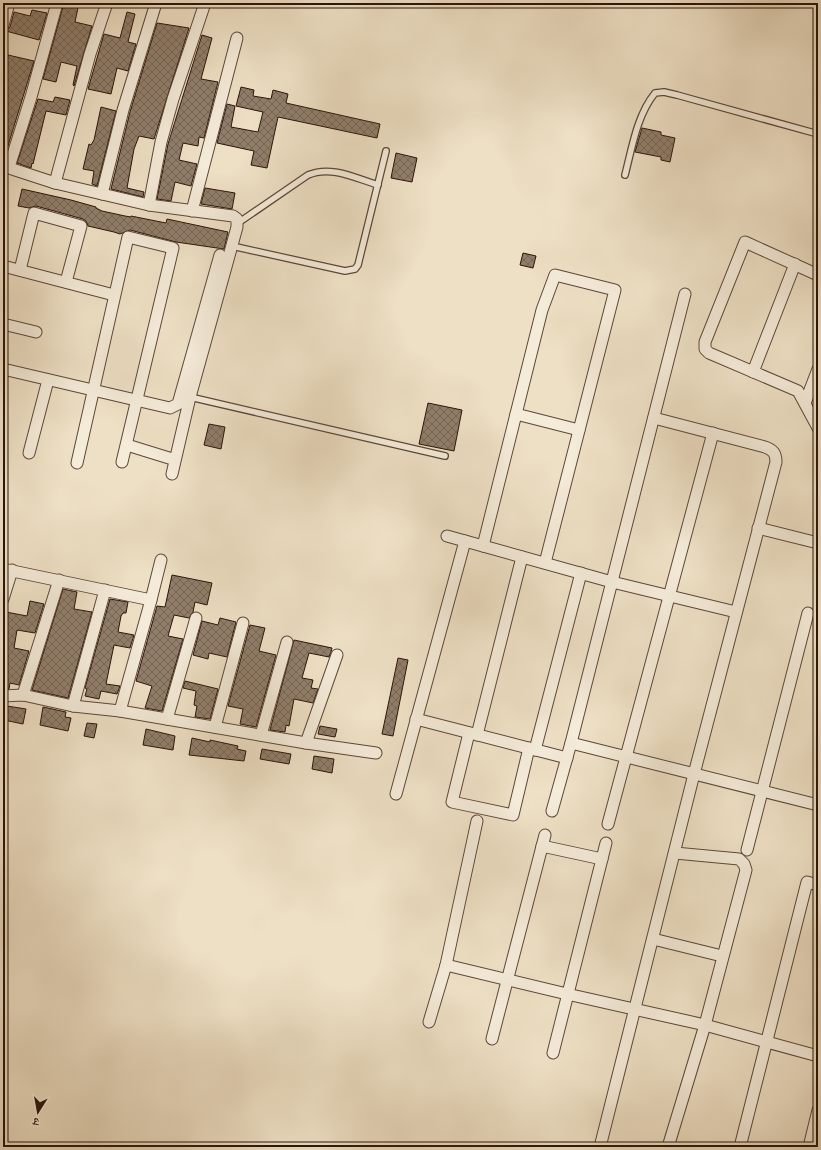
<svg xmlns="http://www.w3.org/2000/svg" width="821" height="1150" font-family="'EB Garamond','Noto Serif Devanagari',serif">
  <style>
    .building { fill: url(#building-cross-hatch); stroke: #2b140a }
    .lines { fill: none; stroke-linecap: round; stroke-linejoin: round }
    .lane-casing { stroke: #5c4739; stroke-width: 8 }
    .street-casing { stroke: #5c4739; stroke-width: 13 }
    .lane { stroke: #f4ebd9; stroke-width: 5.5 }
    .street { stroke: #f4ebd9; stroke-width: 11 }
  </style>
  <defs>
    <pattern id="building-cross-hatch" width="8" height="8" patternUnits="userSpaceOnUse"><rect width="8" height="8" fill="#907e6b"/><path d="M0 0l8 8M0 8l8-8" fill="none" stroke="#766656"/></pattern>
  </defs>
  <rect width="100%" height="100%" fill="#eee0c5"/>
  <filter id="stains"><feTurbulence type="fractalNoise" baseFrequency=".005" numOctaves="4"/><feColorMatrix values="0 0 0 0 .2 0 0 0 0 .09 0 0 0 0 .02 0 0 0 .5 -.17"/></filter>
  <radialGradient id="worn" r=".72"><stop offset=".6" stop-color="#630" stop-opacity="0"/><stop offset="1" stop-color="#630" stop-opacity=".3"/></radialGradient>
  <g class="building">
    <polygon points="64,3 79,3 75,22 92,26 74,86 73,85 77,66 61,62 56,82 43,79"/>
    <polygon points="32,10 47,13 39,40 6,31 10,27 14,12 30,16"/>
    <polygon points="127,12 135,14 128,42 136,44 128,71 117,68 111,94 88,89 104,34 120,38"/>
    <polygon points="157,23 189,28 154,139 139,136 134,149 127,188 144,192 143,197 111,189 130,112"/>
    <polygon points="202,35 212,38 201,79 218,82 204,138 199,137 198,146 183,143 179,160 197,164 191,186 175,182 171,201 157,199 168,144"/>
    <polygon points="8,55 34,61 7,149 3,148 3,66 5,67"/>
    <polygon points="241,87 254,90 253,96 271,99 273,90 288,94 286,103 380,124 377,138 278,117 267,168 251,165 254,151 217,143 227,104 235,106 231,127 258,132 263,112 236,106"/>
    <polygon points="55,97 70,100 66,115 46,111 33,164 32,163 31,168 17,163 38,99 53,102"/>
    <polygon points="101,107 116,111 97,186 92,184 94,171 83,169 89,144 91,145 94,140"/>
    <polygon points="642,128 661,132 661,135 675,138 670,162 661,160 661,157 635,152"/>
    <polygon points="396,153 417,158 412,182 391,178"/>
    <polygon points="205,188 235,193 232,209 201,204"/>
    <polygon points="22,189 71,200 96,207 96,208 102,211 125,216 131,217 131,216 166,223 167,219 228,232 224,249 176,242 130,230 120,234 114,232 88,226 86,221 83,219 36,206 29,208 18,206"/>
    <polygon points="523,253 536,256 533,268 520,265"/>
    <polygon points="428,403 462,410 454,451 419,444"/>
    <polygon points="209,424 225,427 221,449 204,445"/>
    <polygon points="172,575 212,583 207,605 195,602 193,612 189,618 174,615 168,636 183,639 162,711 145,708 152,686 136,681 157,606 165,607"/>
    <polygon points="63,589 77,592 74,609 92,612 68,698 32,690"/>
    <polygon points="110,599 128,602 126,613 123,613 121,616 118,632 134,635 130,648 114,645 106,684 120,686 117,694 101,691 99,699 85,696 87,689 85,688"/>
    <polygon points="30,601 44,604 35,633 17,630 14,648 29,651 19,685 10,683 9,689 3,689 3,619 5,620 6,612 27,616"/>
    <polygon points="220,618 236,622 227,657 209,653 208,659 193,655 202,621 218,625"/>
    <polygon points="250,625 265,628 259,651 276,655 256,727 240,724 243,709 228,706"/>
    <polygon points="294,640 332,648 331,652 329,657 309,653 302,678 313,680 311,688 318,689 313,703 294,699 289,726 286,725 285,732 270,730"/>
    <polygon points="398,658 408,660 393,736 382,734"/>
    <polygon points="185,681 218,689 210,719 195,717 197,706 194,705 196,691 183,688"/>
    <polygon points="7,706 26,709 23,724 4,720"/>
    <polygon points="43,707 66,712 65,717 71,718 68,731 40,725"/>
    <polygon points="87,723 97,724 94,738 84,736"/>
    <polygon points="320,726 337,729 335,737 318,734"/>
    <polygon points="146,729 175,736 173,750 143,745"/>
    <polygon points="192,738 210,742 210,740 238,746 237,749 246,751 244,761 189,755"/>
    <polygon points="262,749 291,754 289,764 260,759"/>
    <polygon points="314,756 334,759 332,773 312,769"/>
  </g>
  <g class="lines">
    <g class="lane-casing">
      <g id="lane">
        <path d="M625 175C632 148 637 115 655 93L664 92 677 95 818 134"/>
        <path d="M238 223 308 175C331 165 355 178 378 185"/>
        <polyline points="232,246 345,271 355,269 358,265 386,151"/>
        <polyline points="190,397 445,456"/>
      </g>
    </g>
    <g class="street-casing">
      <g id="street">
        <polyline points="3,25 9,3"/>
        <polyline points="3,166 55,183 149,205 233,216 237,219 237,227 190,397 172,474"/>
        <polyline points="9,167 31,97 57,3"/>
        <polyline points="55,183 90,54 107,3"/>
        <polyline points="102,194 123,110 156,3"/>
        <polyline points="149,205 161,142 173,99 205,3"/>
        <polyline points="192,211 237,38"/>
        <polyline points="3,266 114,295"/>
        <polyline points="20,270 34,213 81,226 66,282"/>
        <polyline points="818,275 745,242 705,342 705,349 709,353 798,391 818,428"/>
        <polyline points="3,324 36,332"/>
        <polyline points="3,369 170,408 178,404 220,255"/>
        <polyline points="753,372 795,264"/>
        <polyline points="805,403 818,369"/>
        <polyline points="516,414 579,430"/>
        <polyline points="127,445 169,458"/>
        <polyline points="29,453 48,380"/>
        <polyline points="77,463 128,237 173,248 122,462"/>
        <polyline points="758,528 814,542"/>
        <polyline points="447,536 612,582 736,612"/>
        <polyline points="483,546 542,310 555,275 615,290 545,563"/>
        <polyline points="3,569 151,600 161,560"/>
        <polyline points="3,599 12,570"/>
        <polyline points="23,695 59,580"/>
        <polyline points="3,696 23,695 73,706 120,711 306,743 376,753"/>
        <polyline points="73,706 105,590"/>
        <polyline points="120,711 151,600"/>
        <polyline points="167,719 196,618"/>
        <polyline points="416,719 567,758"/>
        <polyline points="215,727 243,623"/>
        <polyline points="469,733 452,802 513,815 529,748"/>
        <polyline points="261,735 287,642"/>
        <polyline points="477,735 522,557"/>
        <polyline points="306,743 337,655"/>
        <polyline points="571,743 818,805"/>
        <polyline points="535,750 581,573"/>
        <polyline points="396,794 465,541"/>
        <polyline points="552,811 571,743 685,294"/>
        <polyline points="608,824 713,433"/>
        <polyline points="542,846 602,859"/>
        <polyline points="747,850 808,613"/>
        <polyline points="653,939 722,956"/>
        <polyline points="446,965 567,994 705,1025 818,1056"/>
        <polyline points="429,1022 446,965 477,821"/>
        <polyline points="492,1039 545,835"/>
        <polyline points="553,1053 606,843"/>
        <path d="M600 1147 694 774 776 462C776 453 773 450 765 447L654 418"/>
        <polyline points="668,1147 705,1025 746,870 744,864 739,859 675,853"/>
        <polyline points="740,1147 807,882 818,885"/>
        <polyline points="809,1147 818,1110"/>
      </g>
    </g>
    <use href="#lane" class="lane"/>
    <use href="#street" class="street"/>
  </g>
  <rect width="821" height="1150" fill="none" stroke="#eee0c5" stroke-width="16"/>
  <rect x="4" y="4" width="813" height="1142" fill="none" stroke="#2b140a" stroke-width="2"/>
  <rect x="8" y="8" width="805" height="1134" fill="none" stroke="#2b140a"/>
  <g transform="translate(38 1112) rotate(191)" stroke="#f4ebd9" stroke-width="3" paint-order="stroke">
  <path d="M0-3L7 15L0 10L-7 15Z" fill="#2b140a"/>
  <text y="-6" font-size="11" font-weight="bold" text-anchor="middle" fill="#2b140a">उ</text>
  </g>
  <rect width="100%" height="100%" filter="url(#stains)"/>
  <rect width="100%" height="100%" fill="url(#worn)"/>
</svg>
